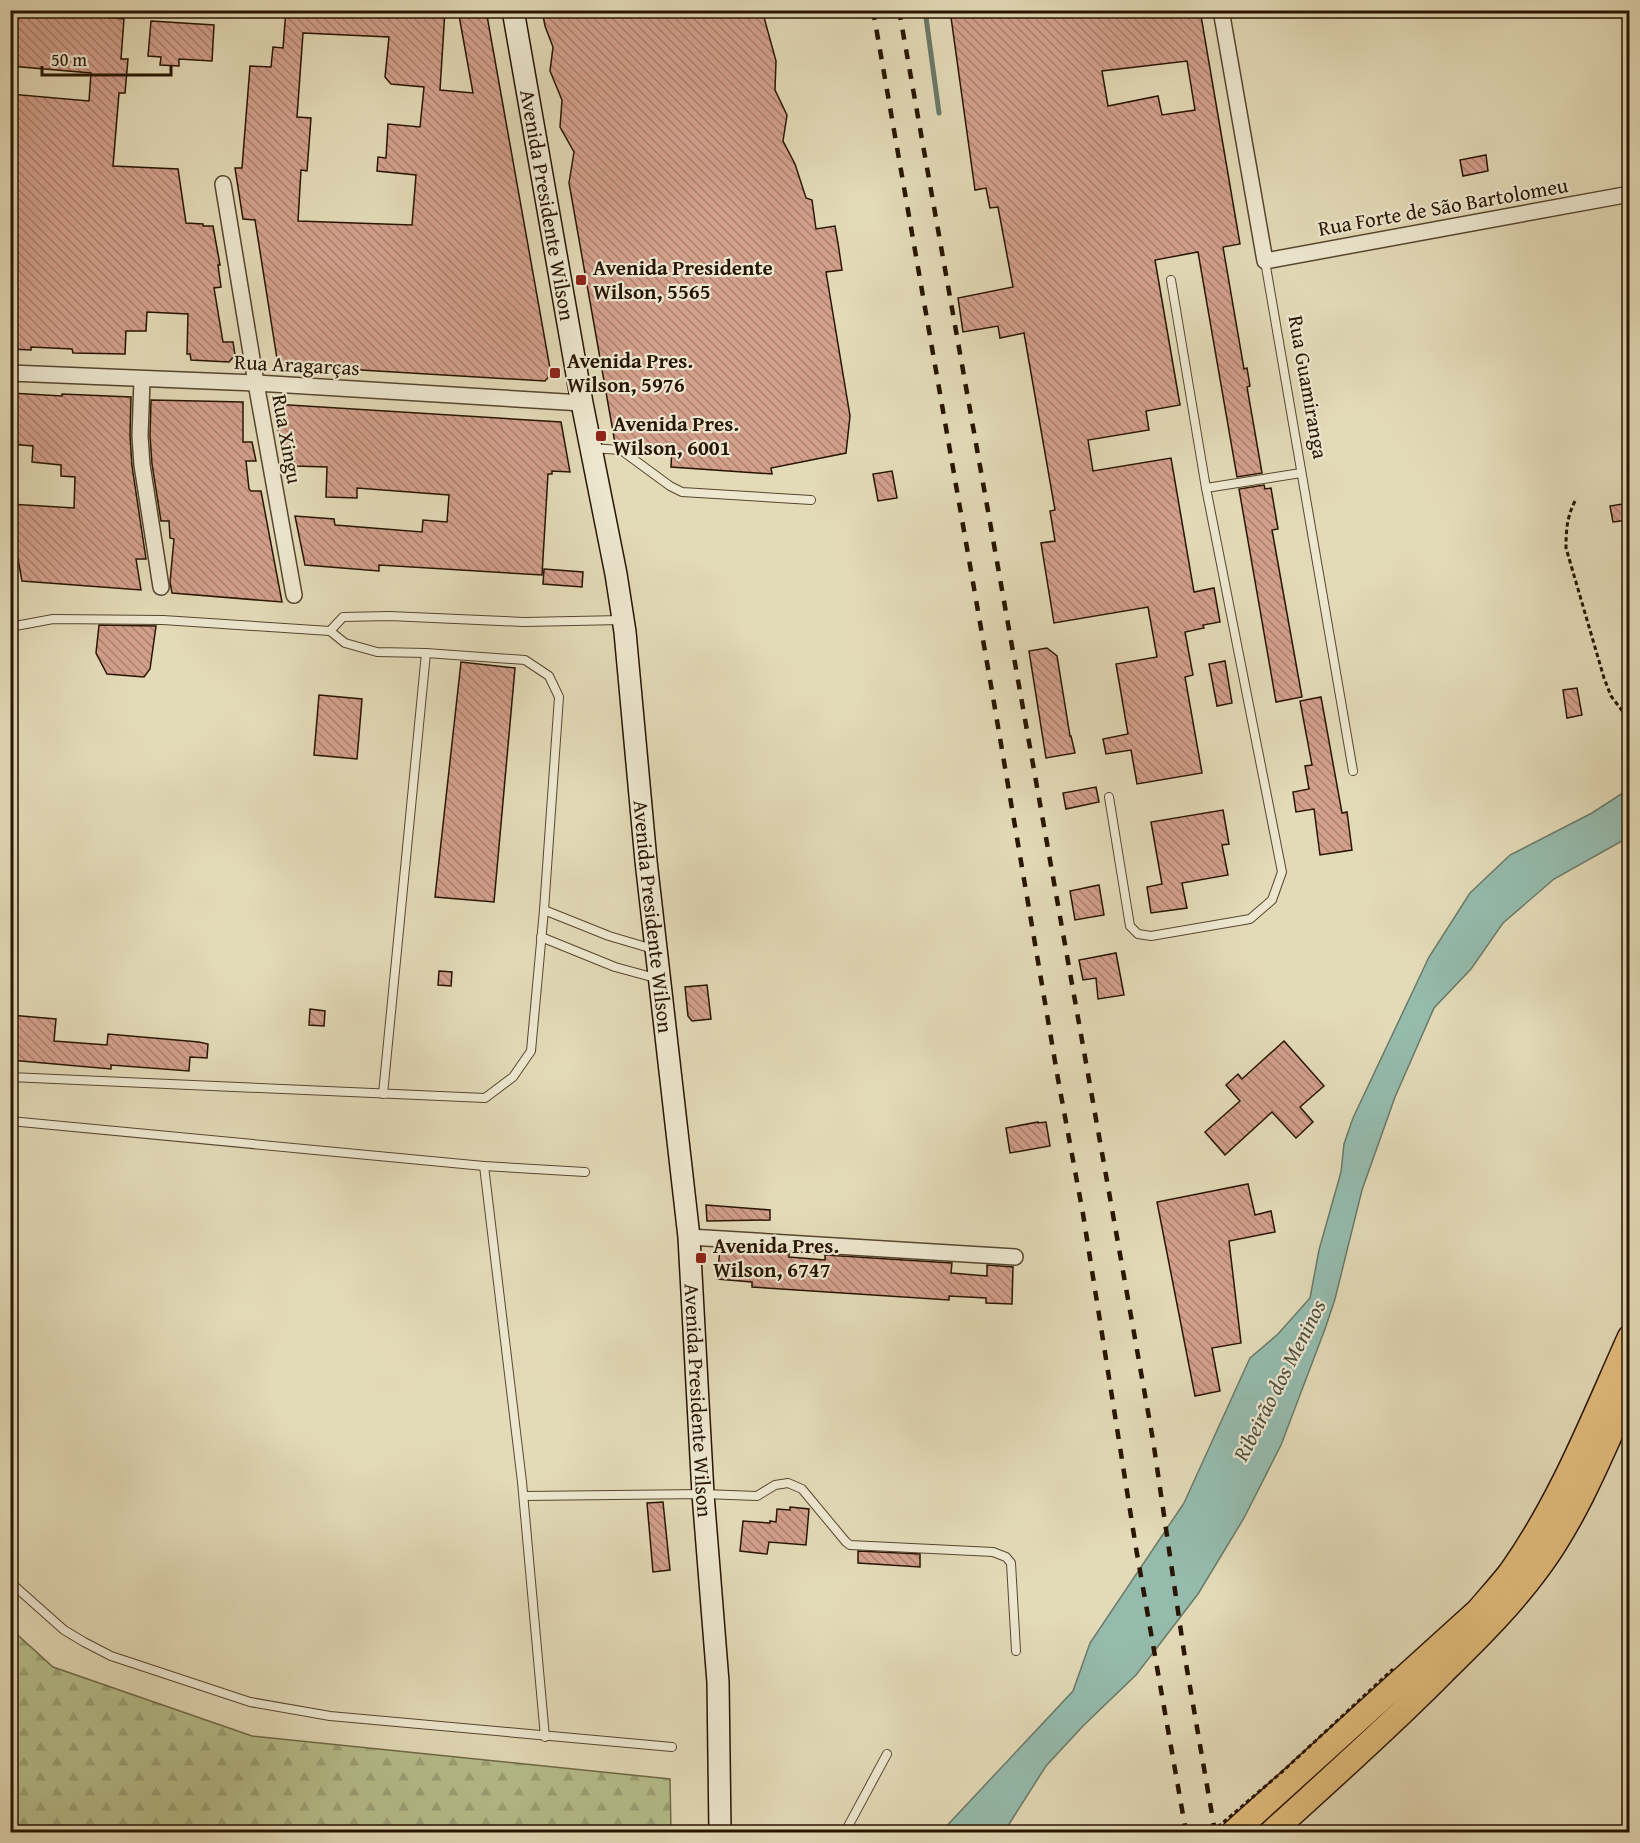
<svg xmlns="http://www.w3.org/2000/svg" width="1640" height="1843" font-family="'Gentium Book Plus',serif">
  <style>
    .forest { fill: url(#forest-firs); stroke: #6f6a46; stroke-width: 1.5 }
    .water { fill: #95bbad; stroke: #697968; stroke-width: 1.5 }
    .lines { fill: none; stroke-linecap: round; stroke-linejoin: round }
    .stream { stroke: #697968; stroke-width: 5 }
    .building { fill: url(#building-back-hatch); stroke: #281500; stroke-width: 1.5; fill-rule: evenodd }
    .service-casing { stroke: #57462e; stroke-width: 10 }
    .minor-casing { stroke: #57462e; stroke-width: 18 }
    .secondary-casing { stroke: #281500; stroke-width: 24 }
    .primary-casing { stroke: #281500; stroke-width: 27 }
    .path { stroke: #281500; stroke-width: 3; stroke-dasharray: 4.5 3; stroke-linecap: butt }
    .service { stroke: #ede7d0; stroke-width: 8 }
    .minor { stroke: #ede7d0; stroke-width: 15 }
    .secondary { stroke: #ede7d0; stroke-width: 21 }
    .primary { stroke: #e2bd7c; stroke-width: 24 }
    .rail { stroke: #281500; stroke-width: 4.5; stroke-dasharray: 10 10; stroke-linecap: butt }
    .path-bridge { stroke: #281500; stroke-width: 3; stroke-dasharray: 4.5 3; stroke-linecap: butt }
    .poi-dot { fill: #8f2418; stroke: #ede7d0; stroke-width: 2 }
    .labels { text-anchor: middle; stroke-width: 4.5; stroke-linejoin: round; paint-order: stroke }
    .street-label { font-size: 21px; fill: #281500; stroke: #ede7d0 }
    .poi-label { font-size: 21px; font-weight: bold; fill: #281500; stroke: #ede7d0; text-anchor: start }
    .water-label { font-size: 22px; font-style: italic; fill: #4e4f3d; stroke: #ede7d0 }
  </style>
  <defs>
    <pattern id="forest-firs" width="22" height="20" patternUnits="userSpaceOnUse" patternTransform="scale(1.5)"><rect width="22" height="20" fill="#b6be8c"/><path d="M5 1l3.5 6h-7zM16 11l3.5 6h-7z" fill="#9ca277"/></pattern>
    <pattern id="building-back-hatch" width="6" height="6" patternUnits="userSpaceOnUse" patternTransform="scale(1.5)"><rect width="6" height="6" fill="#d3a08c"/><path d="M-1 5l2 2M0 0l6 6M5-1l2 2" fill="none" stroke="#ab8170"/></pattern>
  </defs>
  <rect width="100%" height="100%" fill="#e3dab7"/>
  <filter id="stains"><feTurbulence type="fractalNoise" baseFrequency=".00333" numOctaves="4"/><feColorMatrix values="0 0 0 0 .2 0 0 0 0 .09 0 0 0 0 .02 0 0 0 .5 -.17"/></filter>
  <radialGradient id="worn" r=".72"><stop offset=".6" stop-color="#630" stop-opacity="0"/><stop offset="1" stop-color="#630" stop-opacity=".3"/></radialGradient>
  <polygon class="forest" points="10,1628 53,1667 252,1736 670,1779 671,1832 11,1832"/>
  <polygon class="water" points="1629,789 1629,837 1554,879 1503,923 1471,969 1434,1008 1395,1097 1362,1190 1335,1299 1325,1329 1281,1445 1244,1518 1198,1594 1136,1675 1083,1726 1046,1766 1004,1832 941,1832 1073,1691 1090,1643 1184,1503 1250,1358 1278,1334 1310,1298 1319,1250 1341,1172 1344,1144 1353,1118 1429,957 1470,893 1510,855 1592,813"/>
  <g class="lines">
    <polyline class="stream" points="925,10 939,113"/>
  </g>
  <g class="building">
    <polygon points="10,10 65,10 65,13 124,19 121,59 128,59 125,93 119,93 113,166 178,169 186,223 203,224 203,226 213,226 220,265 218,265 221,287 214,288 223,342 233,342 235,355 229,362 191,360 190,354 187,354 188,314 147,312 146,331 126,331 125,354 73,353 72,349 31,347 31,350 10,349 10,94 89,101 91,73 10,66"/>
    <path d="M286 10H445L440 90 473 93 458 10H486L551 374 545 381 278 365 255 220 243 219 235 168H242L250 66 271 67 273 47 283 48ZM303 33 389 37 385 77 391 84 424 87 420 127 388 124 386 158 378 157 377 171 416 175 412 225 298 221 301 170 307 171 311 118 297 117Z"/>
    <polygon points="542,10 762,10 776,61 775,90 787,115 783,141 795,164 806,198 812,200 816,229 835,226 838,243 842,270 826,272 850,416 846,453 771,468 772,474 671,467 672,447 615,443 569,183 574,152 560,127 562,100 550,71 553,47 545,26"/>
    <path d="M950 10H1200L1240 244 1223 247 1244 369 1247 368 1250 386 1247 387 1262 473 1237 477 1198 252 1155 260 1180 405 1146 411 1149 430 1088 440 1093 471 1171 458 1194 592 1214 588 1220 622 1203 625 1204 628 1185 632 1193 675 1185 677 1202 773 1137 784 1131 750 1106 754 1103 739 1128 734 1116 664 1157 657 1148 607 1054 623 1041 543 1055 541 1050 511 1055 510 1024 333 1000 338 998 326 963 332 958 298 1013 287 998 207 990 208 986 188 975 190ZM1187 61 1195 110 1162 115 1158 96 1108 106 1102 71Z"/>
    <polygon points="151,21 214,25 212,61 179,59 179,66 160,65 161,57 148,56"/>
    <polygon points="1486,155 1488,171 1463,176 1460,160"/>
    <polygon points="10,393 62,396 62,394 131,397 130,436 132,466 146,559 136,559 141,590 22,581 10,516 10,504 74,508 75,477 61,476 61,465 32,462 33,446 10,444"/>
    <polygon points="151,400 243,402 243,442 252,442 256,461 246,461 249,489 251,491 261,491 282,602 172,593 170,582 174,539 170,538 169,521 161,521 152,464 150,436"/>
    <polygon points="273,404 561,422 570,472 552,471 552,474 548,474 542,575 379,565 379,571 305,565 295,516 334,519 335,525 422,532 423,520 447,522 449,495 357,488 357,498 326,497 327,467 294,466 294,459 284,459"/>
    <polygon points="892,471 897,498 878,501 873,474"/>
    <polygon points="1264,485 1265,489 1271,488 1278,529 1272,530 1302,697 1276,702 1239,489"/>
    <polygon points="1629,503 1629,520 1613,522 1610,506"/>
    <polygon points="544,569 583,572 582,587 543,584"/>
    <polygon points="99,625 156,626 150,669 144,677 107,674 96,653"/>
    <polygon points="1047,648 1057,656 1070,736 1071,736 1075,753 1046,758 1029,651"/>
    <polygon points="1225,661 1232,703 1217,706 1209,664"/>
    <polygon points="461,662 515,668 494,902 435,897"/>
    <polygon points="1577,688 1582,715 1567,718 1563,690"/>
    <polygon points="319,695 362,699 357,759 314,755"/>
    <polygon points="1321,697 1342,813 1347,812 1352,850 1320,855 1314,809 1296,812 1293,792 1309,789 1305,766 1312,765 1300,701"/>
    <polygon points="1096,787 1099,802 1066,809 1063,793"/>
    <polygon points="1223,810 1229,844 1222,845 1228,875 1182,883 1187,908 1151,913 1147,887 1162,884 1151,822"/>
    <polygon points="1099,885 1104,915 1075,920 1070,891"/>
    <polygon points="1116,953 1124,995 1098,999 1096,978 1083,980 1079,960"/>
    <polygon points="439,971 452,972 451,986 438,985"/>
    <polygon points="707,985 711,1019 692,1021 688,1016 685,987"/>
    <polygon points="310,1009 325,1011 324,1026 309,1025"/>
    <polygon points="10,1015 56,1019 54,1041 107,1045 108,1034 199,1042 208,1044 207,1058 190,1057 189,1071 111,1065 111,1069 10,1060"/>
    <polygon points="1284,1041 1324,1086 1300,1107 1313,1122 1296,1138 1272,1112 1225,1155 1205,1132 1240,1101 1226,1085 1238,1074 1242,1079"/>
    <polygon points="1038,1122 1038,1123 1046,1122 1050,1146 1010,1153 1006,1128"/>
    <polygon points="1248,1184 1255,1215 1271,1211 1275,1232 1229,1241 1241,1343 1212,1348 1220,1391 1195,1396 1157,1202"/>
    <polygon points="706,1205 770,1210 770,1220 707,1221"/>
    <polygon points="720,1249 789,1253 789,1257 825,1260 825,1255 952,1263 951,1273 987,1276 987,1265 1013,1267 1012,1304 986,1303 986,1298 949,1296 949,1300 752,1287 752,1282 717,1279"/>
    <polygon points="663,1502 670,1570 653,1572 647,1503"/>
    <polygon points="790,1507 809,1509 806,1545 769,1542 767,1554 740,1551 743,1521 770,1523 770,1521 776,1522 777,1509 790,1510"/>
    <polygon points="858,1551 920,1554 920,1567 858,1563"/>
  </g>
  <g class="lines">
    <g class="service-casing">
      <g id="service">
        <polyline points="1265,261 1353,771"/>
        <polyline points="1171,280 1206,488"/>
        <polyline points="591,448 621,450 670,486 682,492 811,500"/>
        <polyline points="10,627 53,619 163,620 330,631 343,617 389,616 524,622 622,620"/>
        <polyline points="1109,797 1130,926 1138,934 1151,936 1250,919 1272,900 1282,872 1206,488 1301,473"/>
        <polyline points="544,910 609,936 653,949"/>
        <polyline points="541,937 615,967 659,979"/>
        <polyline points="10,1077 485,1098 513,1077 531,1051 544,910 559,697 549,676 525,660 426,653 377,652 345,643 330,631"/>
        <polyline points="383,1094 426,653"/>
        <polyline points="10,1121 484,1166 585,1172"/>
        <polyline points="484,1166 522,1482 545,1737"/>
        <polyline points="524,1496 703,1494 757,1496 775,1485 788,1483 802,1489 846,1542 850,1545 993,1552 1006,1557 1011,1563 1016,1651"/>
        <polyline points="10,1582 64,1630 84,1642 111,1656 250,1702 330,1716 672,1747"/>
        <polyline points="845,1832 887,1754"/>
      </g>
    </g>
    <g class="minor-casing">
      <g id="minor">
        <polyline points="1221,10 1265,261 1630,194"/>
        <polyline points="223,184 256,383 294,595"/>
        <polyline points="10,373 256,383 582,403"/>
        <polyline points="142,379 140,436 142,465 161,587"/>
        <polyline points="689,1237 1015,1257"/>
      </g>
    </g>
    <g class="secondary-casing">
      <g id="secondary">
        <path id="s1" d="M513 10 582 403 616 574 625 632 646 861 689 1237 703 1494 718 1682 720 1832"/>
      </g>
    </g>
    <g class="primary-casing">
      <g id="primary">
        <path d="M1234 1832 1478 1611C1489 1598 1501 1585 1511 1572 1562 1500 1594 1417 1630 1337"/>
        <path d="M1272 1832C1330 1779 1389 1727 1444 1671 1479 1637 1513 1603 1541 1564 1579 1511 1603 1449 1630 1390"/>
      </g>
    </g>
    <path class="path" d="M1575 501C1567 517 1566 530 1566 548L1604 678 1611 696 1630 721"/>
    <use href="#service" class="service"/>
    <use href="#minor" class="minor"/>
    <use href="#secondary" class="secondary"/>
    <use href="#primary" class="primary"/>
    <g class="rail">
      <polyline points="873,10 993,697 1058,1079 1083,1214 1136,1548 1186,1832"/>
      <polyline points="899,10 1153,1440 1184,1652 1215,1832"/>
    </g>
    <polyline class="path-bridge" points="1212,1832 1283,1771 1393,1669"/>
  </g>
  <g class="poi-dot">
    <rect x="575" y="274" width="12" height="12" rx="3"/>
    <rect x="549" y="367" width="12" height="12" rx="3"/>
    <rect x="595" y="430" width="12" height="12" rx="3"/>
    <rect x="695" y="1252" width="12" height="12" rx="3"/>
  </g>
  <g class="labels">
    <g class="street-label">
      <text dy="7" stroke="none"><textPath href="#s1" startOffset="198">Avenida Presidente Wilson</textPath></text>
      <text transform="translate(1443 207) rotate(-10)" y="7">Rua Forte de São Bartolomeu</text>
      <text transform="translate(297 365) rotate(3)" y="7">Rua Aragarças</text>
      <text transform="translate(1308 387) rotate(80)" y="7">Rua Guamiranga</text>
      <text transform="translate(287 439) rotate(80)" y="7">Rua Xingu</text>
      <text dy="7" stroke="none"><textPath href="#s1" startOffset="918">Avenida Presidente Wilson</textPath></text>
      <text dy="7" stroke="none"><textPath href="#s1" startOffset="1404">Avenida Presidente Wilson</textPath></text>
    </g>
    <g class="poi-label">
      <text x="593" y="275">Avenida Presidente<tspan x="593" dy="24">Wilson, 5565</tspan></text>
      <text x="567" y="368">Avenida Pres.<tspan x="567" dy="24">Wilson, 5976</tspan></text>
      <text x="613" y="431">Avenida Pres.<tspan x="613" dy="24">Wilson, 6001</tspan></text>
      <text x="713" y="1253">Avenida Pres.<tspan x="713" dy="24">Wilson, 6747</tspan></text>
    </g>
    <g class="water-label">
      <text transform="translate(1279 1380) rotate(-63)" y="8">Ribeirão dos Meninos</text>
    </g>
  </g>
  <rect width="1640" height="1843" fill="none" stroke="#e3dab7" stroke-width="36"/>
  <rect x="12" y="12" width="1616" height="1819" fill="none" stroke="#281500" stroke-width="3"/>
  <rect x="18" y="18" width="1604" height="1807" fill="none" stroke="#281500" stroke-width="1.5"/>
  <path d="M42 66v9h129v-9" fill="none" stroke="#281500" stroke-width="3"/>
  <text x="51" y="66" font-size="18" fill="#281500" stroke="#ede7d0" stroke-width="4.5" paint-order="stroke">50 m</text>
  <rect width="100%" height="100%" filter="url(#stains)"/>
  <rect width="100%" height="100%" fill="url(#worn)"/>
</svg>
